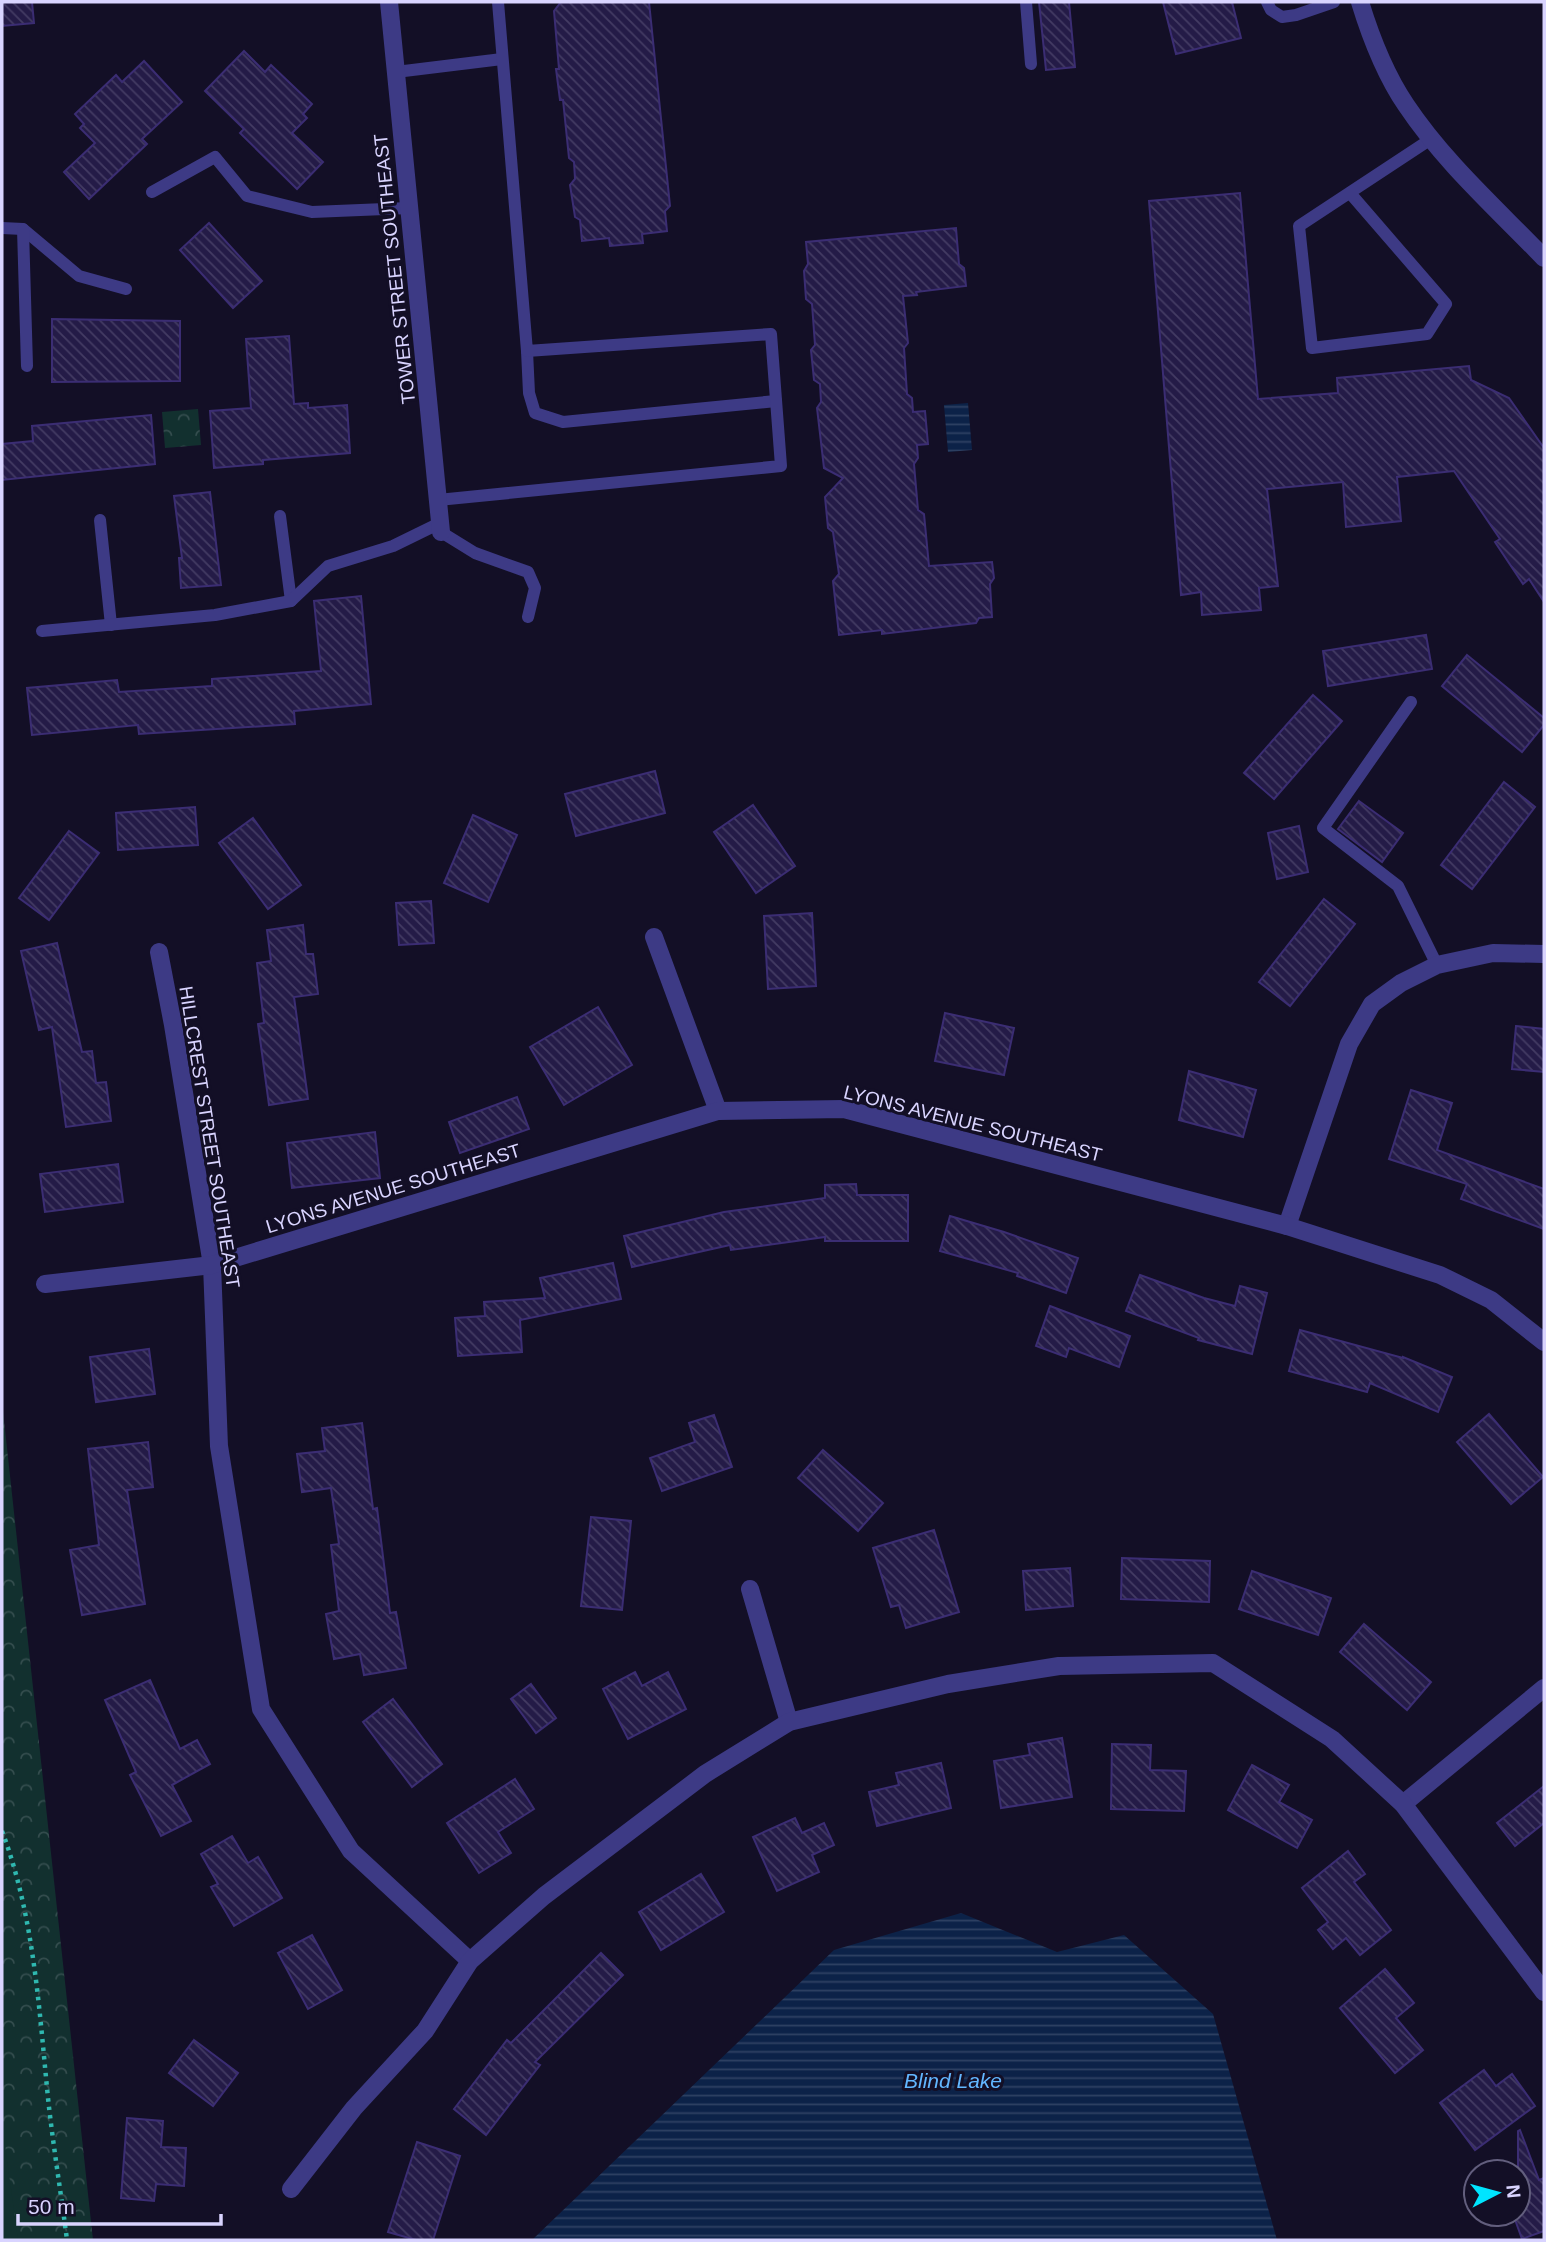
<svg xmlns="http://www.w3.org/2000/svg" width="1546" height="2242" font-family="Arial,sans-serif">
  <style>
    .forest { fill: url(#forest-crowns) }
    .garden { fill: #12302f }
    .water { fill: url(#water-rules) }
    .building { fill: url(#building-back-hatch); stroke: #3b2d73; stroke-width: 2 }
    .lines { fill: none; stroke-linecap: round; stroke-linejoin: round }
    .path { stroke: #2fb8b0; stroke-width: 4.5; stroke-dasharray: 3.5 5; stroke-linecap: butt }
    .service { stroke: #3d3a85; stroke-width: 12 }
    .minor { stroke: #3d3a85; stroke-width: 18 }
    .tertiary { stroke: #3d3a85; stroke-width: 18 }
    .labels { text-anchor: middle; stroke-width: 6; stroke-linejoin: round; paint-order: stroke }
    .street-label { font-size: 19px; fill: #d9d4ff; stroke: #130f26 }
    .water-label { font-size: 21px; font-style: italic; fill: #62b6ff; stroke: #130f26 }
  </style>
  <defs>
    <pattern id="forest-crowns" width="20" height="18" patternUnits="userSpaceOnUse" patternTransform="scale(1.75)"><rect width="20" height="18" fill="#12302f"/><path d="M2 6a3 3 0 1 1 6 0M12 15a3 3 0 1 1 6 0" fill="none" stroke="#344d4e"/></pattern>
    <pattern id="water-rules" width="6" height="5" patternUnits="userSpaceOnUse" patternTransform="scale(1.75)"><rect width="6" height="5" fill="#0c2248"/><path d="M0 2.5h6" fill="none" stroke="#2f4163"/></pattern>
    <pattern id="building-back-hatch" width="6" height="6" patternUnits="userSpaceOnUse" patternTransform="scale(1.75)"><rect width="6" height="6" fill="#241b47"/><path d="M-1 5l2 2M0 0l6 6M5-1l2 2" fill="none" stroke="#433b63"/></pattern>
  </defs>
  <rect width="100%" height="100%" fill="#130f26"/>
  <g class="forest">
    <polygon points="198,409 201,445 165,448 162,412"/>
    <polygon points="2,1402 93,2240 2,2240"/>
  </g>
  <polygon class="garden" points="2,2123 18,2240 2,2240"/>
  <g class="water">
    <polygon points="968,403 972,450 948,452 944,405"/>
    <polygon points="961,1913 1057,1952 1124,1935 1213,2014 1277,2240 532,2240 834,1950"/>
  </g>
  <g class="building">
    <polygon points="2,2 32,2 34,23 2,26"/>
    <polygon points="561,2 649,2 670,206 665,211 667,231 642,234 643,243 610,246 609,238 582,241 580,220 575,217 570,185 575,179 574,162 569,158 563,100 560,100 556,69 559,69 554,11"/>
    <polygon points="1039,2 1069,2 1075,67 1046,70"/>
    <polygon points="1163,2 1232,2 1241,38 1176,54"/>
    <polygon points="244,51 265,72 271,65 312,104 303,114 307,118 292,133 323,162 297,189 240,133 244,129 205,91"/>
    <polygon points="144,61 182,102 142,139 147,144 89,199 64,172 95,143 80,128 84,124 75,114 116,75 122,82"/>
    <polygon points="1240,193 1258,399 1338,393 1337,378 1469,366 1471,380 1509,398 1544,448 1544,602 1529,579 1523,584 1495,542 1500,539 1454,471 1397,477 1401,521 1346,527 1343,482 1267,489 1278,586 1259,588 1261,610 1202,615 1201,592 1181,595 1149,201"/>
    <polygon points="209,223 262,281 233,308 180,250"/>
    <polygon points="956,228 959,264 964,268 966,286 916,292 917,295 903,296 908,343 904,348 907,394 912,398 913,412 925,411 928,444 917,445 918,458 914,464 918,510 924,514 929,566 992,562 994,578 990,584 992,617 979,618 976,623 882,634 882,630 839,635 833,581 839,574 833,532 828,528 825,497 843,478 824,468 817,408 821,402 820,384 814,380 811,350 815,345 812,304 806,299 804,271 808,264 806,242"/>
    <polygon points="52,319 180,321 180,381 52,382"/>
    <polygon points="289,336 294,404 308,403 308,408 347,405 350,453 263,460 263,464 214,468 210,411 251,408 246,339"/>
    <polygon points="151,415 155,464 2,480 2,444 33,441 32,426"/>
    <polygon points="210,492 221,585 181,588 179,558 182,558 174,496"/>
    <polygon points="361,596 371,704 294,711 295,724 139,734 138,725 32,735 27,688 117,680 119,692 212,686 212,679 321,671 314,601"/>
    <polygon points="1426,635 1432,669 1328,686 1323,651"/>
    <polygon points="1467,655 1544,718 1544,725 1522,752 1442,686"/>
    <polygon points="1313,695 1342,721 1274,799 1244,773"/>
    <polygon points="655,771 665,813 576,836 565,794"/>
    <polygon points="1504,782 1535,807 1472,889 1441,865"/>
    <polygon points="1359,801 1403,833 1382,862 1338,829"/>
    <polygon points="753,805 795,866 756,893 714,832"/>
    <polygon points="195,807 198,845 118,850 116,813"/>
    <polygon points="473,815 517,835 488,902 444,883"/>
    <polygon points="253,818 301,885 268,909 219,843"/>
    <polygon points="1299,826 1308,872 1277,879 1268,833"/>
    <polygon points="69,831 99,853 49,920 19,898"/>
    <polygon points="1324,899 1355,924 1290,1006 1259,982"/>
    <polygon points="431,901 434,943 399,945 396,903"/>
    <polygon points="812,913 816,986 768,989 764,916"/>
    <polygon points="303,925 306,954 313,954 318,994 294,997 308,1099 269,1105 258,1024 264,1023 257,963 271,961 267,930"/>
    <polygon points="57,943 82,1052 92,1051 96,1083 106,1082 111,1121 66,1127 52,1027 39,1030 21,951"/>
    <polygon points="598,1007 632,1065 564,1105 530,1047"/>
    <polygon points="945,1013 1014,1028 1004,1075 935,1061"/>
    <polygon points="1516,1026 1544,1029 1544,1072 1512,1069"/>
    <polygon points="1189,1071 1256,1090 1243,1137 1179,1120"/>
    <polygon points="1411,1090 1452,1103 1437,1150 1544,1189 1544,1229 1461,1199 1467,1184 1389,1159"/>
    <polygon points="517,1097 529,1129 460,1153 449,1122"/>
    <polygon points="375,1132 380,1178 292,1188 287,1143"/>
    <polygon points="118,1164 123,1202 45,1212 40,1174"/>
    <polygon points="856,1184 857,1195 908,1195 908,1241 825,1241 825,1237 731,1250 730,1245 632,1267 624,1236 724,1212 825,1198 825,1185"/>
    <polygon points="950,1216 1004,1232 1078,1258 1066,1293 1017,1276 1018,1273 940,1251"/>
    <polygon points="613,1263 621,1299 520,1320 522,1352 458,1356 455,1318 485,1316 484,1302 545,1298 540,1278"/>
    <polygon points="1140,1275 1204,1298 1235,1306 1240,1286 1267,1293 1252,1354 1198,1340 1199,1338 1126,1311"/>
    <polygon points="1050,1306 1130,1336 1119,1367 1069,1348 1066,1357 1036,1346"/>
    <polygon points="1300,1330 1403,1358 1403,1357 1452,1377 1438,1412 1370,1383 1367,1392 1289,1371"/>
    <polygon points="149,1349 155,1394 96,1402 90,1357"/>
    <polygon points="1489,1414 1543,1477 1511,1504 1457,1442"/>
    <polygon points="714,1415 732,1467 662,1491 650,1458 695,1442 689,1423"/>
    <polygon points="362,1423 373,1509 377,1508 390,1613 396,1612 406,1668 364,1675 360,1654 334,1659 326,1614 339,1611 331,1545 339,1544 331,1488 302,1492 297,1454 325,1451 322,1428"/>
    <polygon points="148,1442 153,1487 127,1490 145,1604 82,1615 70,1550 99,1545 88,1449"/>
    <polygon points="823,1450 883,1503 858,1531 798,1478"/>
    <polygon points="591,1517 631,1521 622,1610 581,1606"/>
    <polygon points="934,1530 959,1612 906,1628 899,1605 891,1607 873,1548"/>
    <polygon points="1122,1558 1210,1561 1209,1602 1121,1599"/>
    <polygon points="1070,1568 1073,1606 1026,1610 1023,1571"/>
    <polygon points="1252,1571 1331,1598 1318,1635 1239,1609"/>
    <polygon points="1364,1624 1431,1682 1407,1710 1340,1652"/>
    <polygon points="635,1672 642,1686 668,1672 686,1709 628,1739 603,1689"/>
    <polygon points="150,1680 180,1749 197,1740 210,1764 172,1785 191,1821 161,1836 130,1775 136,1772 105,1700"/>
    <polygon points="531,1684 556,1718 536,1733 511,1699"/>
    <polygon points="393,1699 442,1764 412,1787 363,1722"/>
    <polygon points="1062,1738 1072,1797 1001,1808 994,1761 1030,1755 1028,1744"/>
    <polygon points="1112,1744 1151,1745 1150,1770 1186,1771 1184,1811 1111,1809"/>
    <polygon points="941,1763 951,1808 877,1826 869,1792 899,1785 896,1773"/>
    <polygon points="1252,1765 1289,1785 1279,1802 1312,1820 1297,1848 1228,1810"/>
    <polygon points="515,1779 534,1809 498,1832 511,1853 479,1873 447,1823"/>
    <polygon points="1544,1786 1544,1823 1515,1846 1497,1823"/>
    <polygon points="795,1818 802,1833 824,1823 834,1845 812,1855 819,1872 777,1891 753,1837"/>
    <polygon points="232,1836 248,1863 258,1857 282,1898 234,1926 211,1887 218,1884 201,1854"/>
    <polygon points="1348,1851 1365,1874 1354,1882 1391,1930 1360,1955 1346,1938 1333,1949 1318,1930 1328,1922 1302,1888"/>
    <polygon points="701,1874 724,1912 661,1950 639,1912"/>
    <polygon points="312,1935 342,1990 308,2009 278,1953"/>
    <polygon points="601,1953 623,1975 535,2062 540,2065 486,2135 454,2109 507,2040 511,2043"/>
    <polygon points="1385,1969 1414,2003 1396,2018 1423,2050 1395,2073 1340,2008"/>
    <polygon points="194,2040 238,2073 213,2106 169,2073"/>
    <polygon points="1484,2070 1496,2086 1512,2074 1535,2106 1475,2150 1440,2103"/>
    <polygon points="127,2118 163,2121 161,2147 186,2148 184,2186 156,2184 154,2201 121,2198"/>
    <polygon points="1520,2130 1539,2180 1544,2178 1544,2231 1522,2239 1513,2214 1518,2214 1518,2131"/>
    <polygon points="417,2142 460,2156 433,2240 416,2240 388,2232"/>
  </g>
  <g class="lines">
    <path class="path" d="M2 1831C34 1916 39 2008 48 2098 53 2145 61 2193 67 2240"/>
    <g class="service">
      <polyline points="1026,2 1031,64"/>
      <polyline points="1267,2 1271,10 1282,17 1296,15 1334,2"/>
      <polyline points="396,72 502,59"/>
      <polyline points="152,192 215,157 247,196 312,212 409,208"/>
      <polyline points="1350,193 1446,304 1427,334 1312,348 1299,226 1431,139"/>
      <polyline points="2,228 23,229 79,276 126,289"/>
      <polyline points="23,229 27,366"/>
      <polyline points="527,351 529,393 535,413 563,422 776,401"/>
      <polyline points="438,500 781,466 771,334 527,351 498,2"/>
      <polyline points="280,516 291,601"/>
      <polyline points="100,520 111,625"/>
      <polyline points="441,532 475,553 528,572 535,588 528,617"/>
      <polyline points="42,631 215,615 291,601 328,566 393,546 440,523"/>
      <polyline points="1411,702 1323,828 1398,886 1437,965"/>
    </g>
    <g class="minor">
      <polyline points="389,2 441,532"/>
      <polyline points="654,937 718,1111"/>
      <polyline points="159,952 173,1025 212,1265 219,1446 261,1709 351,1851 470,1961"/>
      <polyline points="1287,1226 1349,1044 1372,1004 1401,983 1437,965 1493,953 1544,954"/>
      <polyline points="45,1284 212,1265 718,1111 844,1109 1287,1226 1440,1275 1491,1300 1544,1342"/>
      <polyline points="750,1589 789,1722"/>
      <polyline points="1403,1804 1544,1688"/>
      <polyline points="291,2189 354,2108 425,2031 470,1961 544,1896 705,1774 789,1722 948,1684 1059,1666 1213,1663 1332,1739 1403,1804 1544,1992"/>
    </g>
    <path class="tertiary" d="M1360 2C1371 38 1385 74 1406 105 1444 162 1497 209 1544 258"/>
  </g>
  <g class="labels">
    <g class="street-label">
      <text transform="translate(394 269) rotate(-96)" y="7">TOWER STREET SOUTHEAST</text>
      <text transform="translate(973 1123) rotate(14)" y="7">LYONS AVENUE SOUTHEAST</text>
      <text transform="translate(210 1137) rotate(81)" y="7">HILLCREST STREET SOUTHEAST</text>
      <text transform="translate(393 1188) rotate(-17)" y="7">LYONS AVENUE SOUTHEAST</text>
    </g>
    <g class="water-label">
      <text x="953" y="2088">Blind Lake</text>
    </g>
  </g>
  <rect width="1546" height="2242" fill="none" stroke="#d9d4ff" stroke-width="7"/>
  <g transform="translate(1497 2193) rotate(84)"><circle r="33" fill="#130f26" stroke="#625e7d" stroke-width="2"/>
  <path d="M0-5L12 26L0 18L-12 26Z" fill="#00e5ff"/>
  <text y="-10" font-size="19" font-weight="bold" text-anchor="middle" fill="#d9d4ff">N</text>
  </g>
  <path d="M18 2214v10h203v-10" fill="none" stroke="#d9d4ff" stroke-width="3.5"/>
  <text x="28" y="2214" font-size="21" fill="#d9d4ff" stroke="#130f26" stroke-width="5" paint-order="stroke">50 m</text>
</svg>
